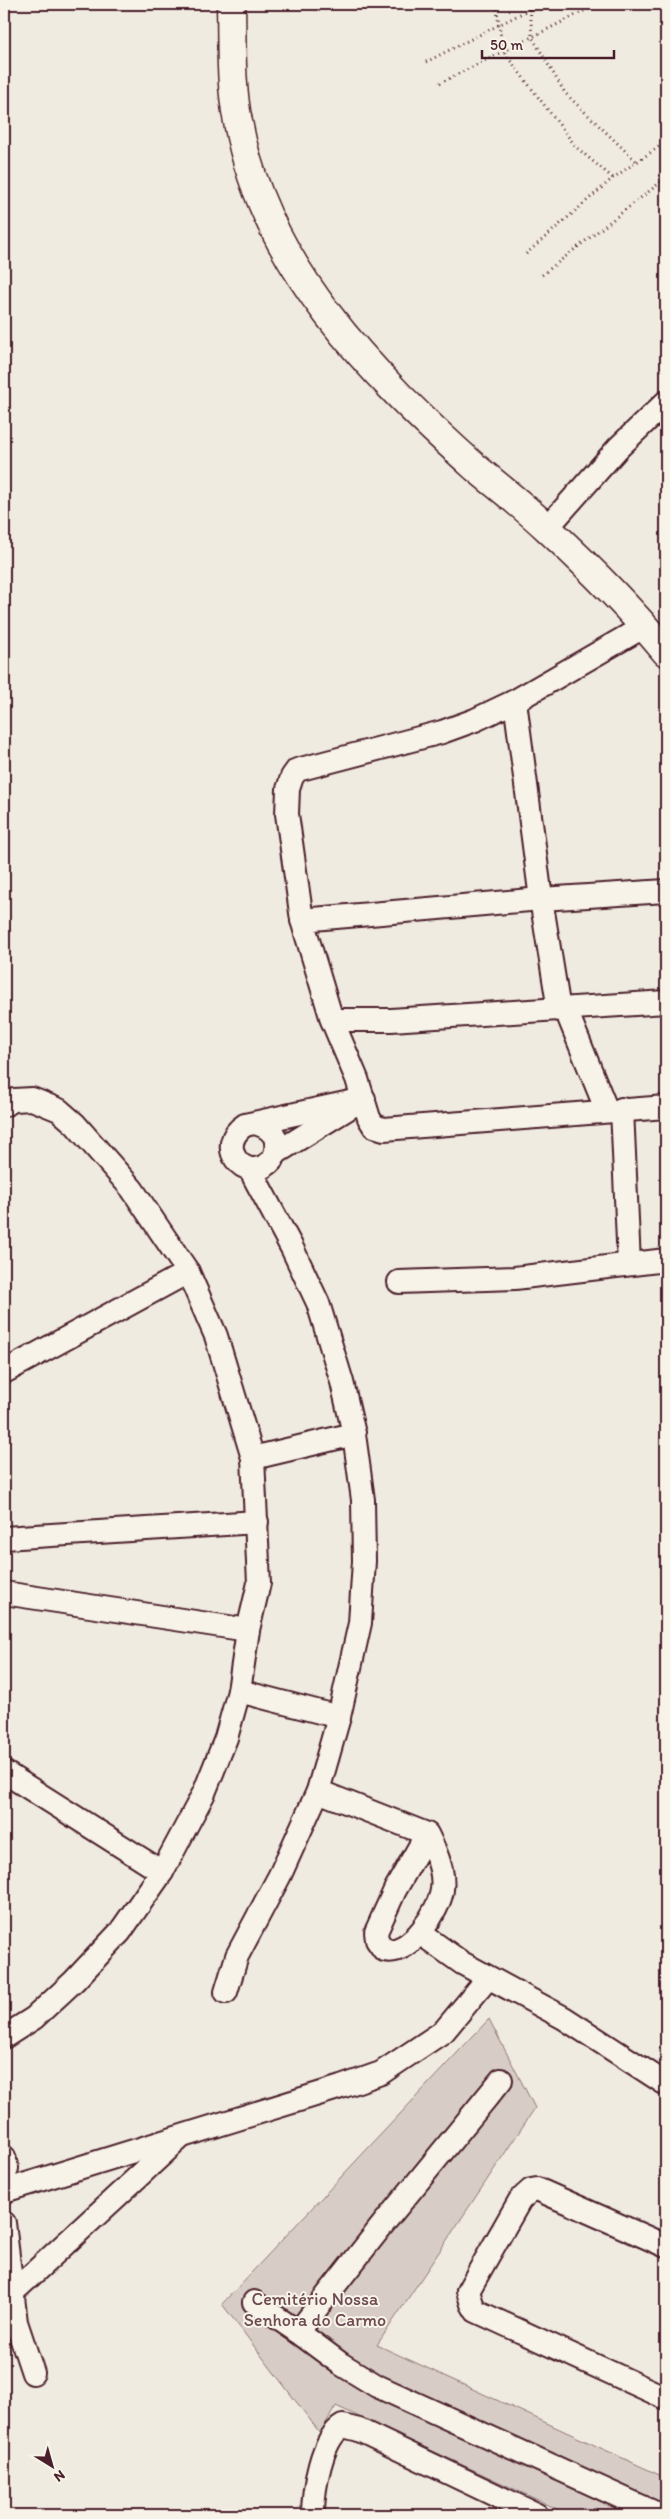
<svg xmlns="http://www.w3.org/2000/svg" width="670" height="2519" font-family="Itim,sans-serif">
  <style>
    .green { fill: #d8cdc6; stroke: #917678 }
    .lines { fill: none; stroke-linecap: round; stroke-linejoin: round }
    .minor-casing { stroke: #4a1f2b; stroke-width: 26 }
    .major-casing { stroke: #4a1f2b; stroke-width: 31 }
    .path { stroke: #4a1f2b; stroke-width: 3; stroke-dasharray: 1 4; stroke-linecap: butt }
    .minor { stroke: #f7f3e8; stroke-width: 22 }
    .major { stroke: #f7f3e8; stroke-width: 28 }
    .labels { text-anchor: middle; stroke-width: 4; stroke-linejoin: round; paint-order: stroke }
    .park-label { font-size: 18px; fill: #6e4a52; stroke: #f7f3e8 }
  </style>
  <rect width="100%" height="100%" fill="#f0ebe0"/>
  <filter id="ink" filterUnits="userSpaceOnUse"><feTurbulence type="fractalNoise" baseFrequency=".02" numOctaves="2"/><feDisplacementMap in="SourceGraphic" scale="10" xChannelSelector="R" yChannelSelector="G"/><feConvolveMatrix kernelMatrix="1 2 1 2 8 2 1 2 1" color-interpolation-filters="sRGB"/></filter>
  <g filter="url(#ink)">
    <polygon class="green" points="489,2019 535,2108 377,2345 666,2478 666,2515 570,2515 336,2406 320,2433 222,2304"/>
    <g class="lines">
      <g class="minor-casing">
        <g id="minor">
          <polyline points="547,528 618,448 666,402"/>
          <polyline points="645,626 515,701 475,720 442,732 297,770 292,777 288,789 287,814 302,920 332,1020 391,1020 666,1002"/>
          <polyline points="515,701 541,899 559,1010"/>
          <polyline points="302,920 541,899 666,891"/>
          <polyline points="566,1010 607,1111"/>
          <polyline points="332,1020 357,1079 369,1118 374,1126 384,1129 666,1107"/>
          <polyline points="4,1105 14,1100 32,1099 59,1110 75,1124 132,1189 188,1272 216,1336 253,1458 259,1583 248,1630 239,1691 226,1738 204,1793 162,1872 120,1932 74,1981 34,2018 4,2037"/>
          <polyline points="622,1109 629,1264"/>
          <path d="M258 1124C267 1127 275 1132 276 1142 277 1150 275 1158 269 1163 244 1184 214 1145 245 1125L364 1099"/>
          <polyline points="276,1153 352,1106"/>
          <polyline points="399,1282 515,1278 666,1260"/>
          <polyline points="4,1372 188,1272"/>
          <polyline points="253,1458 354,1434"/>
          <polyline points="4,1538 257,1522"/>
          <polyline points="4,1593 248,1630"/>
          <polyline points="239,1691 339,1717"/>
          <polyline points="4,1772 162,1872"/>
          <path d="M318 1791 427 1834C435 1850 445 1871 442 1890 439 1911 410 1957 384 1950L377 1940 376 1932 395 1890 427 1834"/>
          <polyline points="420,1933 462,1963 564,2018 666,2084"/>
          <polyline points="226,1992 237,1956 280,1875 318,1791 339,1717 360,1623 364,1561 363,1500 354,1434 342,1382 318,1303 292,1248 254,1177 253,1169"/>
          <polyline points="501,2080 384,2223 298,2332 341,2364 377,2386 660,2515"/>
          <polyline points="4,2157 7,2168 4,2178"/>
          <polyline points="4,2191 341,2087 381,2073 444,2031 488,1978"/>
          <polyline points="4,2223 16,2322 33,2373"/>
          <polyline points="666,2246 537,2189 531,2190 520,2200 468,2291 472,2304 476,2311 666,2398"/>
          <polyline points="13,2292 180,2138"/>
          <polyline points="254,2302 298,2332"/>
          <path d="M313 2515C313 2491 321 2438 343 2426L359 2430 537 2515"/>
        </g>
      </g>
      <g class="major-casing">
        <path id="major" d="M231 4C232 43 230 83 238 122 264 266 371 374 476 468 500 488 525 507 548 529 589 567 630 608 666 652"/>
      </g>
      <g class="path">
        <polyline points="496,4 503,51 577,148 613,178"/>
        <polyline points="530,4 532,37 565,93 637,162"/>
        <polyline points="426,62 540,4"/>
        <polyline points="440,83 598,4"/>
        <polyline points="526,254 613,178 666,142"/>
        <polyline points="542,275 666,178"/>
      </g>
      <use href="#minor" class="minor"/>
      <use href="#major" class="major"/>
    </g>
  </g>
  <g class="labels">
    <g class="park-label">
      <text x="315" y="2305">Cemitério Nossa<tspan x="315" dy="21">Senhora do Carmo</tspan></text>
    </g>
  </g>
  <rect width="670" height="2519" fill="none" stroke="#f7f3e8" stroke-width="20"/>
  <rect x="10" y="10" width="650" height="2499" fill="none" stroke="#4a1f2b" stroke-width="2" filter="url(#ink)"/>
  <g transform="translate(52 2466) rotate(143)" stroke="#f7f3e8" stroke-width="4" paint-order="stroke">
  <path d="M0-4L9 19L0 12L-9 19Z" fill="#4a1f2b"/>
  <text y="-8" font-size="14" font-weight="bold" text-anchor="middle" fill="#4a1f2b">N</text>
  </g>
  <path d="M482 50v8h132v-8" fill="none" stroke="#4a1f2b" stroke-width="2.5"/>
  <text x="490" y="50" font-size="15" fill="#4a1f2b" stroke="#f7f3e8" stroke-width="4" paint-order="stroke">50 m</text>
</svg>
